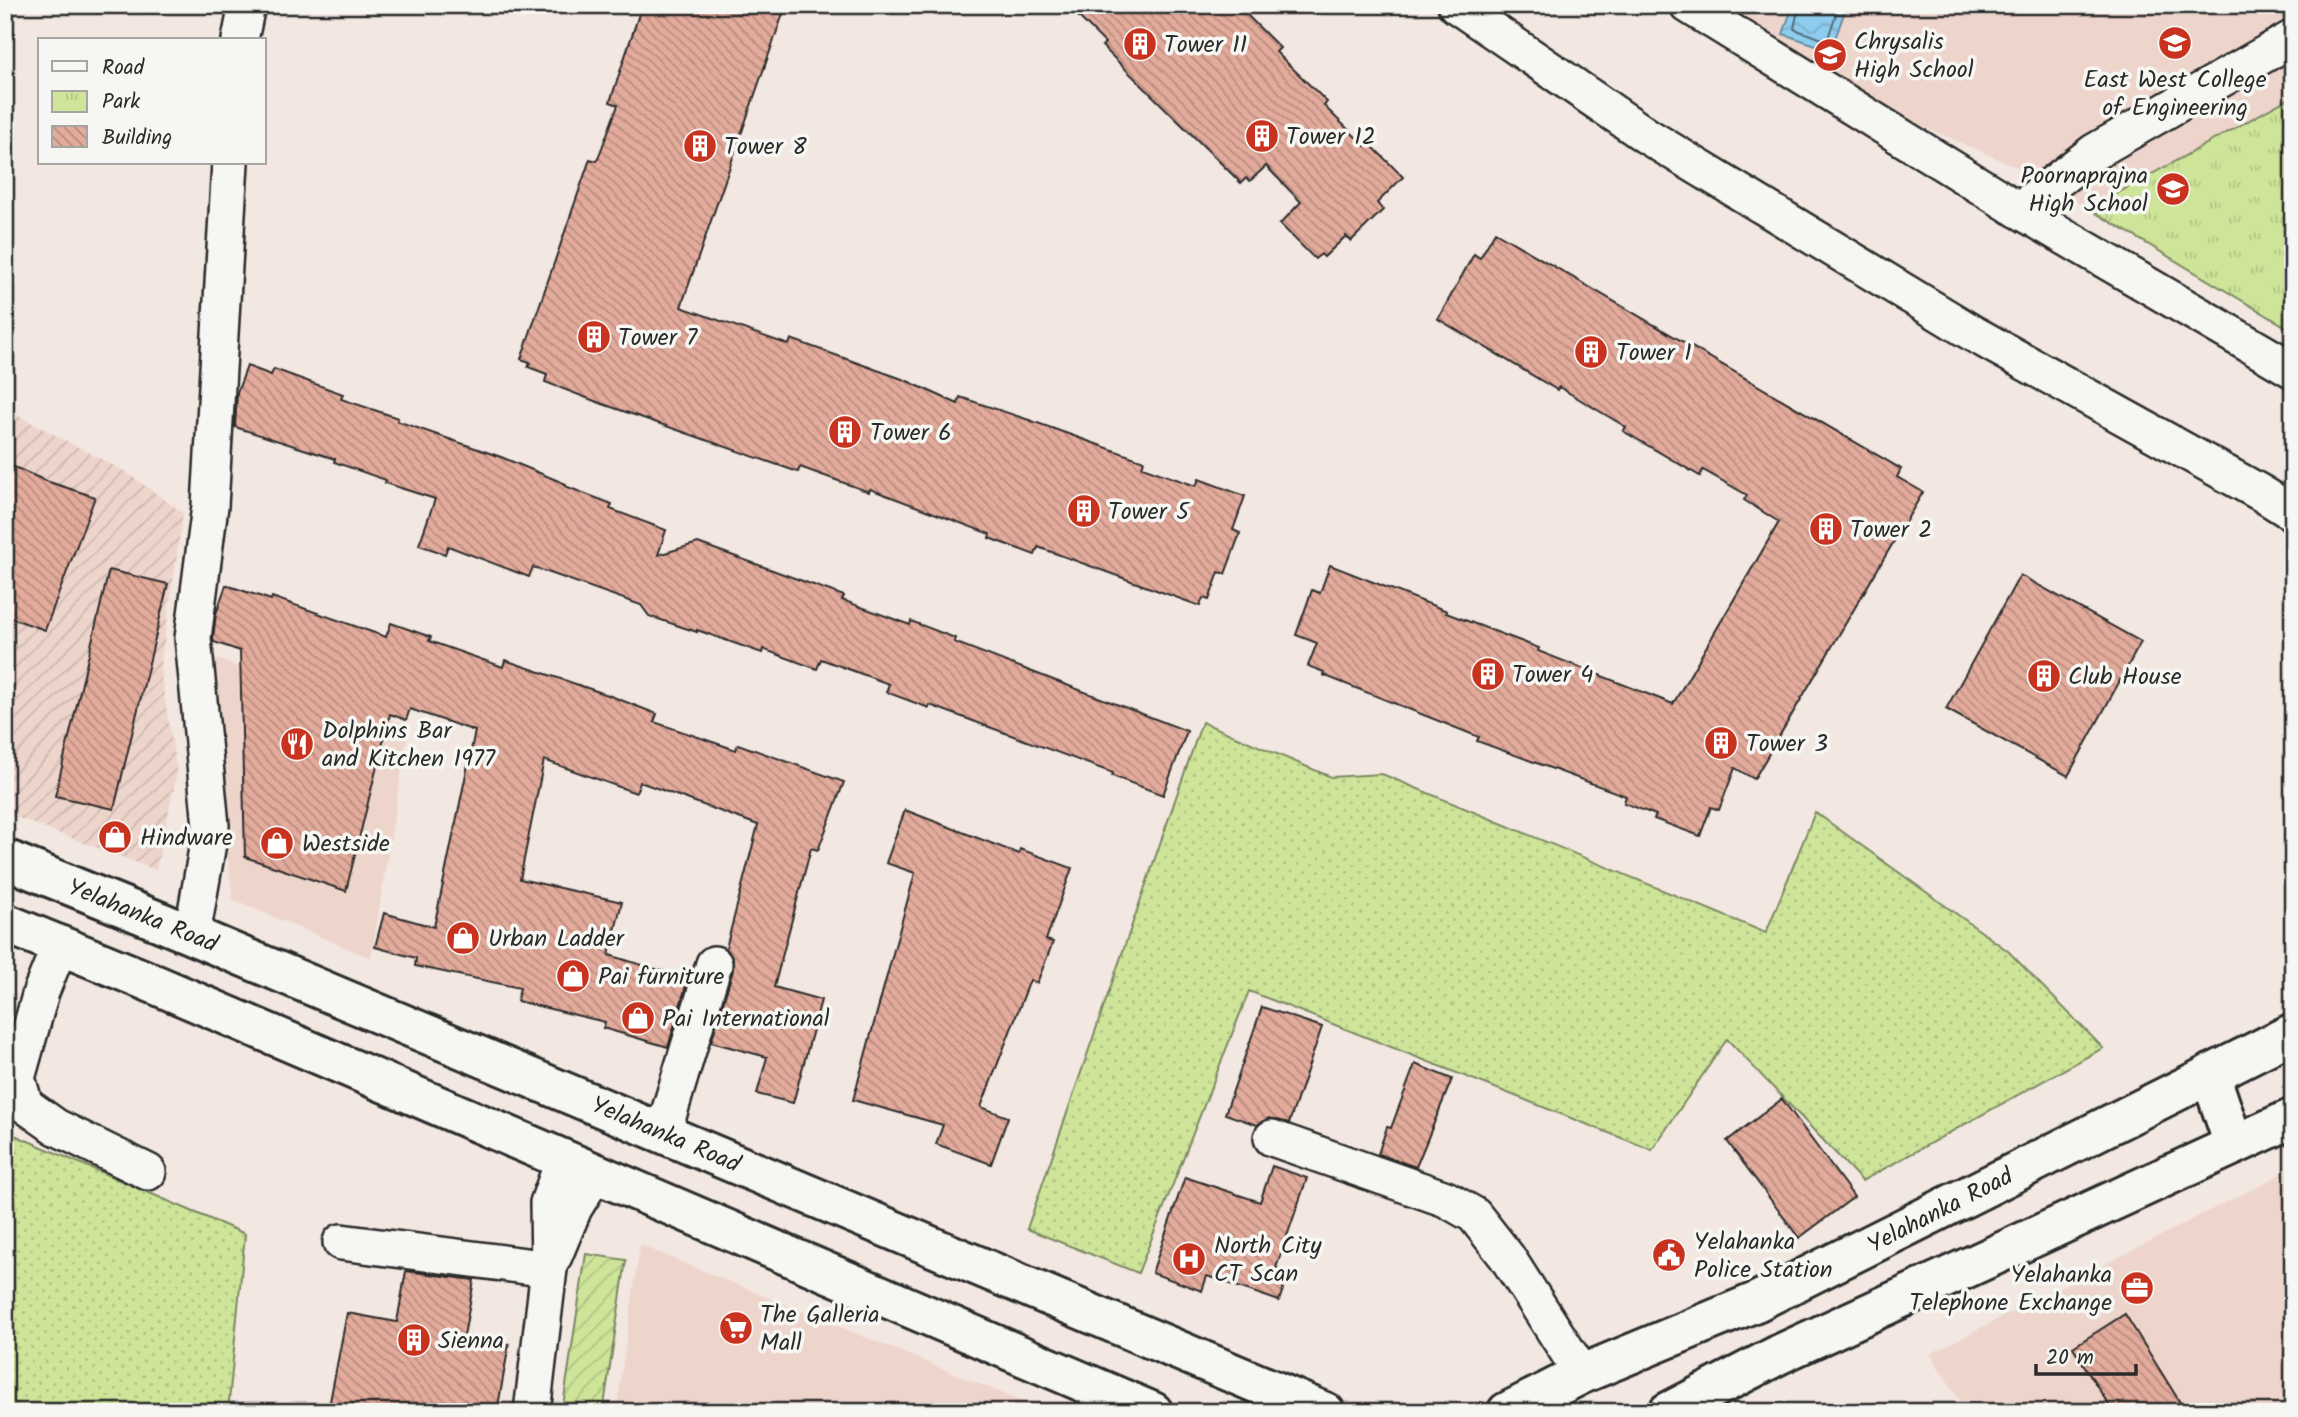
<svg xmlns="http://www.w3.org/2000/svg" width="2298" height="1417" font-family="Kalam,sans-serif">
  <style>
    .built { fill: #eed5cc }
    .industrial { fill: url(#industrial-furrows) }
    .grass { fill: url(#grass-dots); stroke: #7c8862; stroke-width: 2 }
    .park { fill: url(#park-tufts); stroke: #7c8862; stroke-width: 2 }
    .garden { fill: url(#garden-furrows); stroke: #7c8862; stroke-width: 2 }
    .water { fill: url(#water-waves); stroke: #668ca0; stroke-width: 2 }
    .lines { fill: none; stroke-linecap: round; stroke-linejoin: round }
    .shore { stroke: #526b79; stroke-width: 2 }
    .building { fill: url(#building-back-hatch); stroke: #2b2b2b; stroke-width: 2 }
    .minor-casing { stroke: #2b2b2b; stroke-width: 40 }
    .major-casing { stroke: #2b2b2b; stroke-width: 44 }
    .minor { stroke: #f6f6f2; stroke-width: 35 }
    .major { stroke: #f6f6f2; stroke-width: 38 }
    .labels { text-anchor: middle; stroke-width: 7; stroke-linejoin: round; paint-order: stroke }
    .poi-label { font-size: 24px; fill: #2b2b2b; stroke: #f6f6f2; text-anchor: start }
    .street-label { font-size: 24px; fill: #2b2b2b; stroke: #f6f6f2 }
  </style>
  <defs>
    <pattern id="industrial-furrows" width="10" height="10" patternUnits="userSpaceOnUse" patternTransform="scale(1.75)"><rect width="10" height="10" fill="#eed5cc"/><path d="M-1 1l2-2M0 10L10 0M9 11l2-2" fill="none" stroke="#ccb7af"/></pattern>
    <pattern id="grass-dots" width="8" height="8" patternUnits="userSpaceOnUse" patternTransform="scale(1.75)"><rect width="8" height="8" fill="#cde499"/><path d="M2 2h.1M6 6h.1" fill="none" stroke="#b0c484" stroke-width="1.8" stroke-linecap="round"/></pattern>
    <pattern id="park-tufts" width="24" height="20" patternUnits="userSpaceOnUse" patternTransform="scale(1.75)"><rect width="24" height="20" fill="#cde499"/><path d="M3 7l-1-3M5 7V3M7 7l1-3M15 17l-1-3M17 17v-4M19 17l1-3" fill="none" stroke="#b0c484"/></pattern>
    <pattern id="garden-furrows" width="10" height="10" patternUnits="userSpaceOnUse" patternTransform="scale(1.75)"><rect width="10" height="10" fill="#cde499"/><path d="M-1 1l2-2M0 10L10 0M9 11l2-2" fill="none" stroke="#b0c484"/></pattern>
    <pattern id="water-waves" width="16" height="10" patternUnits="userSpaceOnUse" patternTransform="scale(1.75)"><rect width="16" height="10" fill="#8dccee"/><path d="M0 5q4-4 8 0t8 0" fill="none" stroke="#7aafcc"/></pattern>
    <pattern id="building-back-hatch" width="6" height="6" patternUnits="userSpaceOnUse" patternTransform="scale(1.75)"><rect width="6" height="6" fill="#e3ab9c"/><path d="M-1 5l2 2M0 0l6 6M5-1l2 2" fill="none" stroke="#b88b7f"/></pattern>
  </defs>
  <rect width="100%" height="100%" fill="#f2e7e1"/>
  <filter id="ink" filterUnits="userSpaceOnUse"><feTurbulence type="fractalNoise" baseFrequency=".0143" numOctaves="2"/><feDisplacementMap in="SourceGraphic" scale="14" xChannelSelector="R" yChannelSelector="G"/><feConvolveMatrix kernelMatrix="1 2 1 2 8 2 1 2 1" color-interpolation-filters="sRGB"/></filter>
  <g filter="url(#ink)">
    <g class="built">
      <polygon points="1724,5 2293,5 2293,331 2019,168 1855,97 1725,14"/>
      <polygon points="202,654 409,725 371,958 233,900"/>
      <polygon points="2293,1168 2293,1412 1967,1412 1930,1354"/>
      <polygon points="640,1245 1048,1412 616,1412"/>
    </g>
    <polygon class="industrial" points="5,409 126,472 183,513 160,669 177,773 156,870 5,813"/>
    <g class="grass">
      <polygon points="1202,722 1331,777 1382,774 1766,933 1815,812 2008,951 2103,1048 1862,1181 1727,1039 1652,1150 1249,991 1138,1273 1027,1229"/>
      <polygon points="5,1131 245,1234 228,1412 5,1412"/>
    </g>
    <polygon class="park" points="2293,96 2293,331 2089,209"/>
    <polygon class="garden" points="586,1254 626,1260 603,1412 562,1412"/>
    <polygon class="water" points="1793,5 1847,5 1831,50 1783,34"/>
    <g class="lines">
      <polyline class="shore" points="1799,5 1794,29 1825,40 1828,38 1839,5"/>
    </g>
    <g class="building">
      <polygon points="642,5 786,5 681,307 789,345 791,339 905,380 958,404 960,397 1029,420 1144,461 1142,467 1196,486 1199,479 1245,496 1233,530 1240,533 1225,574 1219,572 1209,600 1203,598 1200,606 1038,547 1035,555 989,538 990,534 870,489 869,492 800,467 798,472 600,403 545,382 547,374 528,367 530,362 521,359 590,159 597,161 618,105 610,102"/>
      <polygon points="1067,5 1237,5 1280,48 1276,52 1327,102 1324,106 1365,146 1369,143 1403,177 1377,203 1383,210 1351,241 1346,236 1324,257 1321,254 1315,259 1280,224 1301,202 1266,166 1250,181 1246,178 1241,183 1102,46 1105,43"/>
      <polygon points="1495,232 1901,469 1897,477 1923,492 1754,779 1735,768 1719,810 1711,807 1700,836 1654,819 1656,815 1624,803 1626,796 1477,741 1479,737 1323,675 1324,672 1308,666 1317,643 1296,635 1312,590 1320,593 1330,565 1447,611 1446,613 1539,648 1538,651 1673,704 1779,522 1744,500 1747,495 1703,470 1700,476 1623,431 1626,427 1559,387 1557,390 1438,319 1474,254 1480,258"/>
      <polygon points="247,366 271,375 274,369 343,394 341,399 398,418 397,421 501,457 566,484 565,486 612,504 610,509 666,530 658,555 698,543 844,596 842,600 910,625 911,621 955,638 954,642 1187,731 1163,795 1112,776 1113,773 930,705 929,708 886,692 889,684 821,659 817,669 763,649 762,653 697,630 697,632 649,616 641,605 533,567 529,577 448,546 445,554 419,545 435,499 385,483 386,480 334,462 335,459 235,427 237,393"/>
      <polygon points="5,463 46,481 95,497 45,630 5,616"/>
      <polygon points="109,570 168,584 114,809 55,796"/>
      <polygon points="2020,575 2141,642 2068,776 1946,709"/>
      <polygon points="226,585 271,600 272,597 386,637 391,623 431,637 429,641 503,667 505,660 608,695 657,714 654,722 736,750 738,744 844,782 818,850 811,848 774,987 821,1000 793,1103 757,1094 767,1057 711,1042 733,970 733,959 726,948 758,825 640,782 636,793 544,760 520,879 622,902 609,955 688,979 668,1047 603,1028 605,1022 517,1001 520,988 415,966 416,958 375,947 384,913 434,927 475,731 410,709 406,720 390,714 346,891 245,857 240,651 214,642 213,638 216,614"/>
      <polygon points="905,810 1019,854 1020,849 1072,868 1046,940 1053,942 1037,983 1030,980 981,1107 1008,1117 991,1164 936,1144 943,1125 853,1100 915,873 886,863"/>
      <polygon points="1262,1007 1322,1027 1289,1123 1269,1118 1257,1125 1225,1114"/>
      <polygon points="1415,1064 1452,1079 1416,1167 1378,1154 1387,1127 1391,1128"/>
      <polygon points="1782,1099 1854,1197 1799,1238 1727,1141"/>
      <polygon points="1272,1166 1307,1178 1276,1268 1289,1272 1279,1301 1207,1276 1202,1291 1152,1273 1185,1177 1260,1202"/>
      <polygon points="406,1271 474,1280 464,1336 509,1344 497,1412 328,1412 347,1313 397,1322"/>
      <polygon points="2125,1314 2186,1412 2113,1412 2073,1347"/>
    </g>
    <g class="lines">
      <g class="minor-casing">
        <g id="minor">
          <polyline points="1456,5 1647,136 1974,334 2261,493 2293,513"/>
          <polyline points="1688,5 2019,210 2293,370"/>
          <polyline points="240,40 247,5"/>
          <polyline points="2019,210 2094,152 2293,38"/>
          <polyline points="192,935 211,826 193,638 210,506 230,163"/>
          <polyline points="60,945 41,992 17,1078 25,1105 56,1127 148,1172"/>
          <polyline points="663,1133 714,964"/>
          <polyline points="1272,1138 1446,1199 1474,1215 1507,1257 1582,1374"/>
          <polyline points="341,1242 549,1269"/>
          <polyline points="554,1256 574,1208 596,1173"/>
          <polyline points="532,1412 549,1269 548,1203 564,1159"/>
        </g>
      </g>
      <g class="major-casing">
        <g id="major">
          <polyline points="5,859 163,923 1325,1412"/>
          <polyline points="5,923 140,978 1153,1412"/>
          <polyline points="2210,1074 2234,1145"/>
          <polyline points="1507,1412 1582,1374 1756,1302 2293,1033"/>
          <polyline points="1668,1412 1780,1354 2293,1118"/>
        </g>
      </g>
      <use href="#minor" class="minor"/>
      <use href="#major" class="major"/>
    </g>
  </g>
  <defs>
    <g id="university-disc" transform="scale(1.75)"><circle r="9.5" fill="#c8321e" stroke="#f6f6f2"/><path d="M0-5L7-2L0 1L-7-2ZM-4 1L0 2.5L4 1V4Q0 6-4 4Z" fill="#fff"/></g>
    <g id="building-disc" transform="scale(1.75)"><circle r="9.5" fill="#c8321e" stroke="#f6f6f2"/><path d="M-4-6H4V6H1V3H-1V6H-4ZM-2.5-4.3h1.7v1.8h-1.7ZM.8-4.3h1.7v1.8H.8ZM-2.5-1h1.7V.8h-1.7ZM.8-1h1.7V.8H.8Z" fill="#fff"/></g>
    <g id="school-disc" transform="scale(1.75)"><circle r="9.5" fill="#c8321e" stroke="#f6f6f2"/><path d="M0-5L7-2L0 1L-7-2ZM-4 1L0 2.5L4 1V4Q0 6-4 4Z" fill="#fff"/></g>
    <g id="restaurant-disc" transform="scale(1.75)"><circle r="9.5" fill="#c8321e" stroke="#f6f6f2"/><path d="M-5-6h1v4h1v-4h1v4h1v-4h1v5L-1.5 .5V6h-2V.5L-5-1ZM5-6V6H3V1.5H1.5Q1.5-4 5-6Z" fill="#fff"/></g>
    <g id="shop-disc" transform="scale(1.75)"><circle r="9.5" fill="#c8321e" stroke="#f6f6f2"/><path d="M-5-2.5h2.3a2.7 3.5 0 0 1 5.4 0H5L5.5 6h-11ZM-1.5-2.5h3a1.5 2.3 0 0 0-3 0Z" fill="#fff"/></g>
    <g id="civic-disc" transform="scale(1.75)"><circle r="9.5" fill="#c8321e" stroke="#f6f6f2"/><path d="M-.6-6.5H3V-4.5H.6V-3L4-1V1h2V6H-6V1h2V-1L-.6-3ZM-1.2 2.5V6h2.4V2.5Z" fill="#fff"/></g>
    <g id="hospital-disc" transform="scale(1.75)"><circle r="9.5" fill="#c8321e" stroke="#f6f6f2"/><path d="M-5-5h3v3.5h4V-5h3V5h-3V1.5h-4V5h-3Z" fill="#fff"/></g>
    <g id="office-disc" transform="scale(1.75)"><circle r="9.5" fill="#c8321e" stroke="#f6f6f2"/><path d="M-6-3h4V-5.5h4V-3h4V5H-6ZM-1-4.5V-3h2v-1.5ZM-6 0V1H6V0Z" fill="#fff"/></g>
    <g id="supermarket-disc" transform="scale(1.75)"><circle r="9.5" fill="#c8321e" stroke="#f6f6f2"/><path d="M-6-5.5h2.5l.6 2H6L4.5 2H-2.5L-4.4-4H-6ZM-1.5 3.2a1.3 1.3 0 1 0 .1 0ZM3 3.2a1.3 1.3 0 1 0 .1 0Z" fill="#fff"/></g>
  </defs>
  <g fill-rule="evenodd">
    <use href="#university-disc" x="2175" y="43"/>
    <use href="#building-disc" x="1140" y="44"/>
    <use href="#school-disc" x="1830" y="55"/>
    <use href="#building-disc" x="1262" y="136"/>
    <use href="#building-disc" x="700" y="146"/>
    <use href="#school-disc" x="2173" y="189"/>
    <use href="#building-disc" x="594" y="337"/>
    <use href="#building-disc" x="1591" y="352"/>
    <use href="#building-disc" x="845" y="432"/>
    <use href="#building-disc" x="1084" y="511"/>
    <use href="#building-disc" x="1826" y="529"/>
    <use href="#building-disc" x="1488" y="674"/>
    <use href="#building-disc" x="2044" y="676"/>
    <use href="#building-disc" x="1721" y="743"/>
    <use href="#restaurant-disc" x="297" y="744"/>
    <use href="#shop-disc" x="115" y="837"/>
    <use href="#shop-disc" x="277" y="843"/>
    <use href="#shop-disc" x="463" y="938"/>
    <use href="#shop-disc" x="573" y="976"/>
    <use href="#shop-disc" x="638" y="1018"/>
    <use href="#civic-disc" x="1669" y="1255"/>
    <use href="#hospital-disc" x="1189" y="1259"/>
    <use href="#office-disc" x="2137" y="1288"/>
    <use href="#supermarket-disc" x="736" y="1328"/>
    <use href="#building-disc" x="414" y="1340"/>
  </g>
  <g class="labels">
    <g class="poi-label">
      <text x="1854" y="49">Chrysalis<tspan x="1854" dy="28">High School</tspan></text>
      <text x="1164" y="52">Tower 11</text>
      <text x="2175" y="87" text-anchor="middle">East West College<tspan x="2175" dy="28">of Engineering</tspan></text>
      <text x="1286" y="144">Tower 12</text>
      <text x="724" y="154">Tower 8</text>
      <text x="2148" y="183" text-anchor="end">Poornaprajna<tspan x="2148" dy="28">High School</tspan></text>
      <text x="618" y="345">Tower 7</text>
      <text x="1616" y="360">Tower 1</text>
      <text x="870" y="440">Tower 6</text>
      <text x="1108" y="519">Tower 5</text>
      <text x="1850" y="537">Tower 2</text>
      <text x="1512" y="682">Tower 4</text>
      <text x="2068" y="684">Club House</text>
      <text x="322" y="738">Dolphins Bar<tspan x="322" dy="28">and Kitchen 1977</tspan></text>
      <text x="1746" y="751">Tower 3</text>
      <text x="140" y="845">Hindware</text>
      <text x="302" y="851">Westside</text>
      <text x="488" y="946">Urban Ladder</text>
      <text x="598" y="984">Pai furniture</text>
      <text x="662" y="1026">Pai International</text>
      <text x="1694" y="1249">Yelahanka<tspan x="1694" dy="28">Police Station</tspan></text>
      <text x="1214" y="1253">North City<tspan x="1214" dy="28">CT Scan</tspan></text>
      <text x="2112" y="1282" text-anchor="end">Yelahanka<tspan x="2112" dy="28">Telephone Exchange</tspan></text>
      <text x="760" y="1322">The Galleria<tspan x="760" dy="28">Mall</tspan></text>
      <text x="438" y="1348">Sienna</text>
    </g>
    <g class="street-label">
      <text transform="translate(143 915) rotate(22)" y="8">Yelahanka Road</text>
      <text transform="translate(666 1134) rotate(23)" y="8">Yelahanka Road</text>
      <text transform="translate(1940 1210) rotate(-27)" y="8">Yelahanka Road</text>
    </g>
  </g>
  <rect width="2298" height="1417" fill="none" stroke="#f6f6f2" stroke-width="28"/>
  <rect x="14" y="14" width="2270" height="1389" fill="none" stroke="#2b2b2b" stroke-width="2.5" filter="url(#ink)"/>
  <rect x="38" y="38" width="228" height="126" fill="#f6f6f2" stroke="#a5a5a2" stroke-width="2"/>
  <rect x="52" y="61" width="35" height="10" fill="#f6f6f2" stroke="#a5a5a2" stroke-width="2"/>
  <text x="102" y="74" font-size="21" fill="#2b2b2b">Road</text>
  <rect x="52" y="91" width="35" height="21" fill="url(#park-tufts)" stroke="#a5a5a2" stroke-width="2"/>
  <text x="102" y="108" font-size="21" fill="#2b2b2b">Park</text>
  <rect x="52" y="126" width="35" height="21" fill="url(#building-back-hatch)" stroke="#a5a5a2" stroke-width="2"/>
  <text x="102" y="144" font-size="21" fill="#2b2b2b">Building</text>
  <path d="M2036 1364v10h100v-10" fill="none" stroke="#2b2b2b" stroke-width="3.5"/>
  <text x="2046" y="1364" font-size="21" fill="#2b2b2b" stroke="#f6f6f2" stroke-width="5" paint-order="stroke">20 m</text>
</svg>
